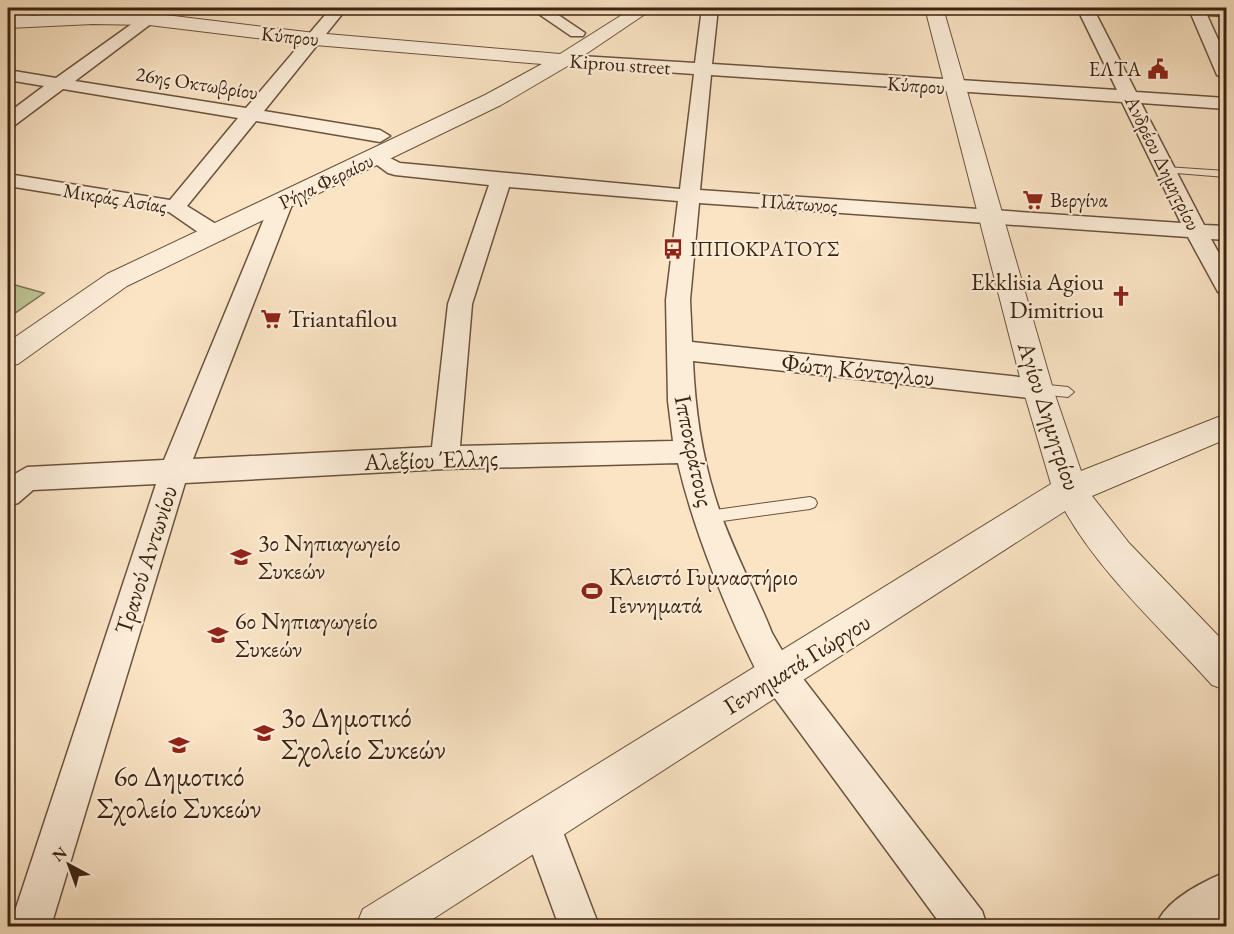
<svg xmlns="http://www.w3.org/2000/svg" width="1234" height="934" font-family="'EB Garamond',serif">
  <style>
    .green { fill: #bec495; stroke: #7c7453; stroke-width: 1.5 }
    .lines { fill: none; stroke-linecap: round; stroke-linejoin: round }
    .service-casing { stroke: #6b533e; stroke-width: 2 }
    .minor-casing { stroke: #6b533e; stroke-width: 3 }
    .tertiary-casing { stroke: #6b533e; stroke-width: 2 }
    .service { fill: #fcedd9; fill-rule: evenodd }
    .minor { fill: #fcedd9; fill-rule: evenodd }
    .tertiary { fill: #fcedd9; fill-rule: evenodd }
    .labels { text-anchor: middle; stroke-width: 4.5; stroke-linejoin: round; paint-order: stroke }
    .far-street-label { font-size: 20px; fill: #3b2311; stroke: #fcedd9 }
    .far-poi-label { font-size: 20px; fill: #3b2311; stroke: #fcedd9; text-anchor: start }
    .poi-label { font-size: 24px; fill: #3b2311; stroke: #fcedd9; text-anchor: start }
    .street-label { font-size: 24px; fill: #3b2311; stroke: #fcedd9 }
    .near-poi-label { font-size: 28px; fill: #3b2311; stroke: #fcedd9; text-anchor: start }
  </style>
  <rect width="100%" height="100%" fill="#fae4c4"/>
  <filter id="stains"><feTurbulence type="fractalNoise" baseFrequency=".00333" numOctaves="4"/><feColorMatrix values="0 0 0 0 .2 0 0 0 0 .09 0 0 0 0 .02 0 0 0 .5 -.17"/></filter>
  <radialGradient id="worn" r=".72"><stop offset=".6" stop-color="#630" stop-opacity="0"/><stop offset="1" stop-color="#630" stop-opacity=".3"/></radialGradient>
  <polygon class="green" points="8,283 44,293 8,318"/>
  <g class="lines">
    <g class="service-casing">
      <g id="service">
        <polygon points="1166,167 1226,171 1226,177 1163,172 1163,168"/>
        <polygon points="1038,384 1068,387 1074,392 1068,397 1038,394 1032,389"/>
        <polygon points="810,497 815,499 817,503 815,507 810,509 708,523 703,521 701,517 703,513 708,511"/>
      </g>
    </g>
    <g class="minor-casing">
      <g id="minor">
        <polygon points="22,8 39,8 22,24 10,24 8,21"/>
        <polygon points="154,8 172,8 75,81 246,108 331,8 347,8 264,111 380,130 390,136 380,142 256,121 187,206 224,229 227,234 224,239 208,239 169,212 8,186 8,174 170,200 238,118 63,89 15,125 8,127 8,113 44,86 8,80 8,70 56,78"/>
        <polygon points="530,8 548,8 585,33 583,36 571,36"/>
        <path d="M702 8H718L712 64 1117 90 1077 8H1093L1136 92 1226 98V109L1141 103 1204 225 1226 226V240L1211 239 1226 266V294L1218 292 1188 237 699 203 690 300 692 342 1038 379 1047 382 1051 389 1047 396 1038 399 693 361C695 407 701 452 715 497 729 543 754 588 772 633L784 654 982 911 987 926H942L760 678C728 615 694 532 678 463L445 469 185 483 51 926H10L156 484 33 490 18 503 8 506V478L27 467 164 460 271 202 275 198H289L293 202 193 459 432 447 448 304 489 185 395 175 388 173 366 157 369 153 376 151 400 163 680 189 694 74 564 65 555 60 564 55 695 63ZM711 75 1122 102 1181 223 700 190ZM509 187 678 201 666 300 668 401 673 441 460 446 472 304Z"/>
        <polygon points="1163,8 1226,8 1226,16 1207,15 1226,57 1226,80 1217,75 1191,14 1171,13"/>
        <polygon points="541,806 555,811 599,926 559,926 522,825 527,811"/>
        <path d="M1226 872V916L1211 926H1156C1164 901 1202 882 1226 872Z"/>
      </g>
    </g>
    <g class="tertiary-casing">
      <g id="tertiary">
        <polygon points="633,8 654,8 571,64 501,105 127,286 18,364 8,366 8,342 107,274 485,95 542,64 315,45 149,25 93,24 8,28 8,17 93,12 149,13 315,33 560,54"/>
        <path d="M925 8H943L1053 389 1081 471 1226 414V439L1092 496 1129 543 1226 644V690L1212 685C1162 629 1102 576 1065 511L422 926H356L363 909 1051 484 1023 389Z"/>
      </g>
    </g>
    <use href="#service" class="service"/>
    <use href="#minor" class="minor"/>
    <use href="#tertiary" class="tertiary"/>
  </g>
  <defs>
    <g id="civic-bare" transform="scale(1.62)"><path d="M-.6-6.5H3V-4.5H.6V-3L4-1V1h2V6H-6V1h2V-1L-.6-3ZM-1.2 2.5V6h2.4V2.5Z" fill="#8f2418" stroke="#fcedd9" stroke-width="2.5" paint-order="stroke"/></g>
    <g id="supermarket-bare" transform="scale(1.62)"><path d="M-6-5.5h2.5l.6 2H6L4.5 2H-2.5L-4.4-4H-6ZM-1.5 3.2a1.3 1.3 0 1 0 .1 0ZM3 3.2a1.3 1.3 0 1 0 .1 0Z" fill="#8f2418" stroke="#fcedd9" stroke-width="2.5" paint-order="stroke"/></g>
    <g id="bus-bare" transform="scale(1.62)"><path d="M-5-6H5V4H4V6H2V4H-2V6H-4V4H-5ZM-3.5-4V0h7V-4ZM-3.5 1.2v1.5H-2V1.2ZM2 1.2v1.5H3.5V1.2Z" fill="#8f2418" stroke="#fcedd9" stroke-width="2.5" paint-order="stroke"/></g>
    <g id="church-bare" transform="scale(1.62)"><path d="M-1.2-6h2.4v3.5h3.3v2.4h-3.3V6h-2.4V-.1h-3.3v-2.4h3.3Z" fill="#8f2418" stroke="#fcedd9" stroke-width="2.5" paint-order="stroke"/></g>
    <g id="school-bare" transform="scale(1.62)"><path d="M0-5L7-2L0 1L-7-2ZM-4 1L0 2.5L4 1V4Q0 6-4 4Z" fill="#8f2418" stroke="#fcedd9" stroke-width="2.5" paint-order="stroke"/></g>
    <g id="stadium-bare" transform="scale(1.62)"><path d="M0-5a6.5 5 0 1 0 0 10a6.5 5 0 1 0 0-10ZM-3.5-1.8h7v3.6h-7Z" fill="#8f2418" stroke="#fcedd9" stroke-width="2.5" paint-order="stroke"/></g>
  </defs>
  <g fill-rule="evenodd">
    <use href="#civic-bare" x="1158" y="69"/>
    <use href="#supermarket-bare" x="1033" y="200"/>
    <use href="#bus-bare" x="673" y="249"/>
    <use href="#church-bare" x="1121" y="296"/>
    <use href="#supermarket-bare" x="271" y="319"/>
    <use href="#school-bare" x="241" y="557"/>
    <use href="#stadium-bare" x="592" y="591"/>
    <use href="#school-bare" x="218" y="635"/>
    <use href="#school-bare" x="264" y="733"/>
    <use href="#school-bare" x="179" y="745"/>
  </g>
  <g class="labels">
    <g class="far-street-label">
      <text transform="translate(290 36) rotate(6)" y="7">Κύπρου</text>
      <text transform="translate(620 64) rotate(4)" y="7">Kiprou street</text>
      <text transform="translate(197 83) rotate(9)" y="7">26ης Οκτωβρίου</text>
      <text transform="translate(916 85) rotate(4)" y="7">Κύπρου</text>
      <text transform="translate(1163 163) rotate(64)" y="7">Ανδρέου Δημητρίου</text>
      <text transform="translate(326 181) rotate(-26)" y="7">Ρήγα Φεραίου</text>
      <text transform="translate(115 198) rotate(9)" y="7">Μικράς Ασίας</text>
      <text transform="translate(799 203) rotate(4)" y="7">Πλάτωνος</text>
    </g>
    <g class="far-poi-label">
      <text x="1141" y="76" text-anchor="end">ΕΛΤΑ</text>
      <text x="1050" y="207">Βεργίνα</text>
      <text x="690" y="256">ΙΠΠΟΚΡΑΤΟΥΣ</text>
    </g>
    <g class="poi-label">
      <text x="1104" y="290" text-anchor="end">Ekklisia Agiou<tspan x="1104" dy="28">Dimitriou</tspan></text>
      <text x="288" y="327">Triantafilou</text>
      <text x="258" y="551">3ο Νηπιαγωγείο<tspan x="258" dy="28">Συκεών</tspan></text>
      <text x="609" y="585">Κλειστό Γυμναστήριο<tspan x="609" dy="28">Γεννηματά</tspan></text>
      <text x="235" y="629">6ο Νηπιαγωγείο<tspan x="235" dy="28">Συκεών</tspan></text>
    </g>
    <g class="street-label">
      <text transform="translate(858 370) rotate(6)" y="8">Φώτη Κόντογλου</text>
      <text transform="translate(1049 416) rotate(72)" y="8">Αγίου Δημητρίου</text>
      <text transform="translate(694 451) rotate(78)" y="8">Ιπποκράτους</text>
      <text transform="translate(431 460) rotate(-2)" y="8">Αλεξίου Έλλης</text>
      <text transform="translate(146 560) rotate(-72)" y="8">Τρανού Αντωνίου</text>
      <text transform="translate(797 664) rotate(-32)" y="8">Γεννηματά Γιώργου</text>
    </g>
    <g class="near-poi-label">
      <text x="281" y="727">3ο Δημοτικό<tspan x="281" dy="32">Σχολείο Συκεών</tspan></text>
      <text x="179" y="786" text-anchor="middle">6ο Δημοτικό<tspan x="179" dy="32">Σχολείο Συκεών</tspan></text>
    </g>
  </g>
  <rect width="1234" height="934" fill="none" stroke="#fae4c4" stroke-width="30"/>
  <rect x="9" y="9" width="1216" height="916" fill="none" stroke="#3b2311" stroke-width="3"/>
  <rect x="15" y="15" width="1204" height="904" fill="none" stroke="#3b2311" stroke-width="1.5"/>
  <g transform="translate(69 865) rotate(319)" stroke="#fcedd9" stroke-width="4.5" paint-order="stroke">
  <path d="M0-4.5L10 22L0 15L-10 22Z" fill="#3b2311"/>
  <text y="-9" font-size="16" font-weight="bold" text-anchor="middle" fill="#3b2311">N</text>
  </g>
  <rect width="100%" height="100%" filter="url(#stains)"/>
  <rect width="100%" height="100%" fill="url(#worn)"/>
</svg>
